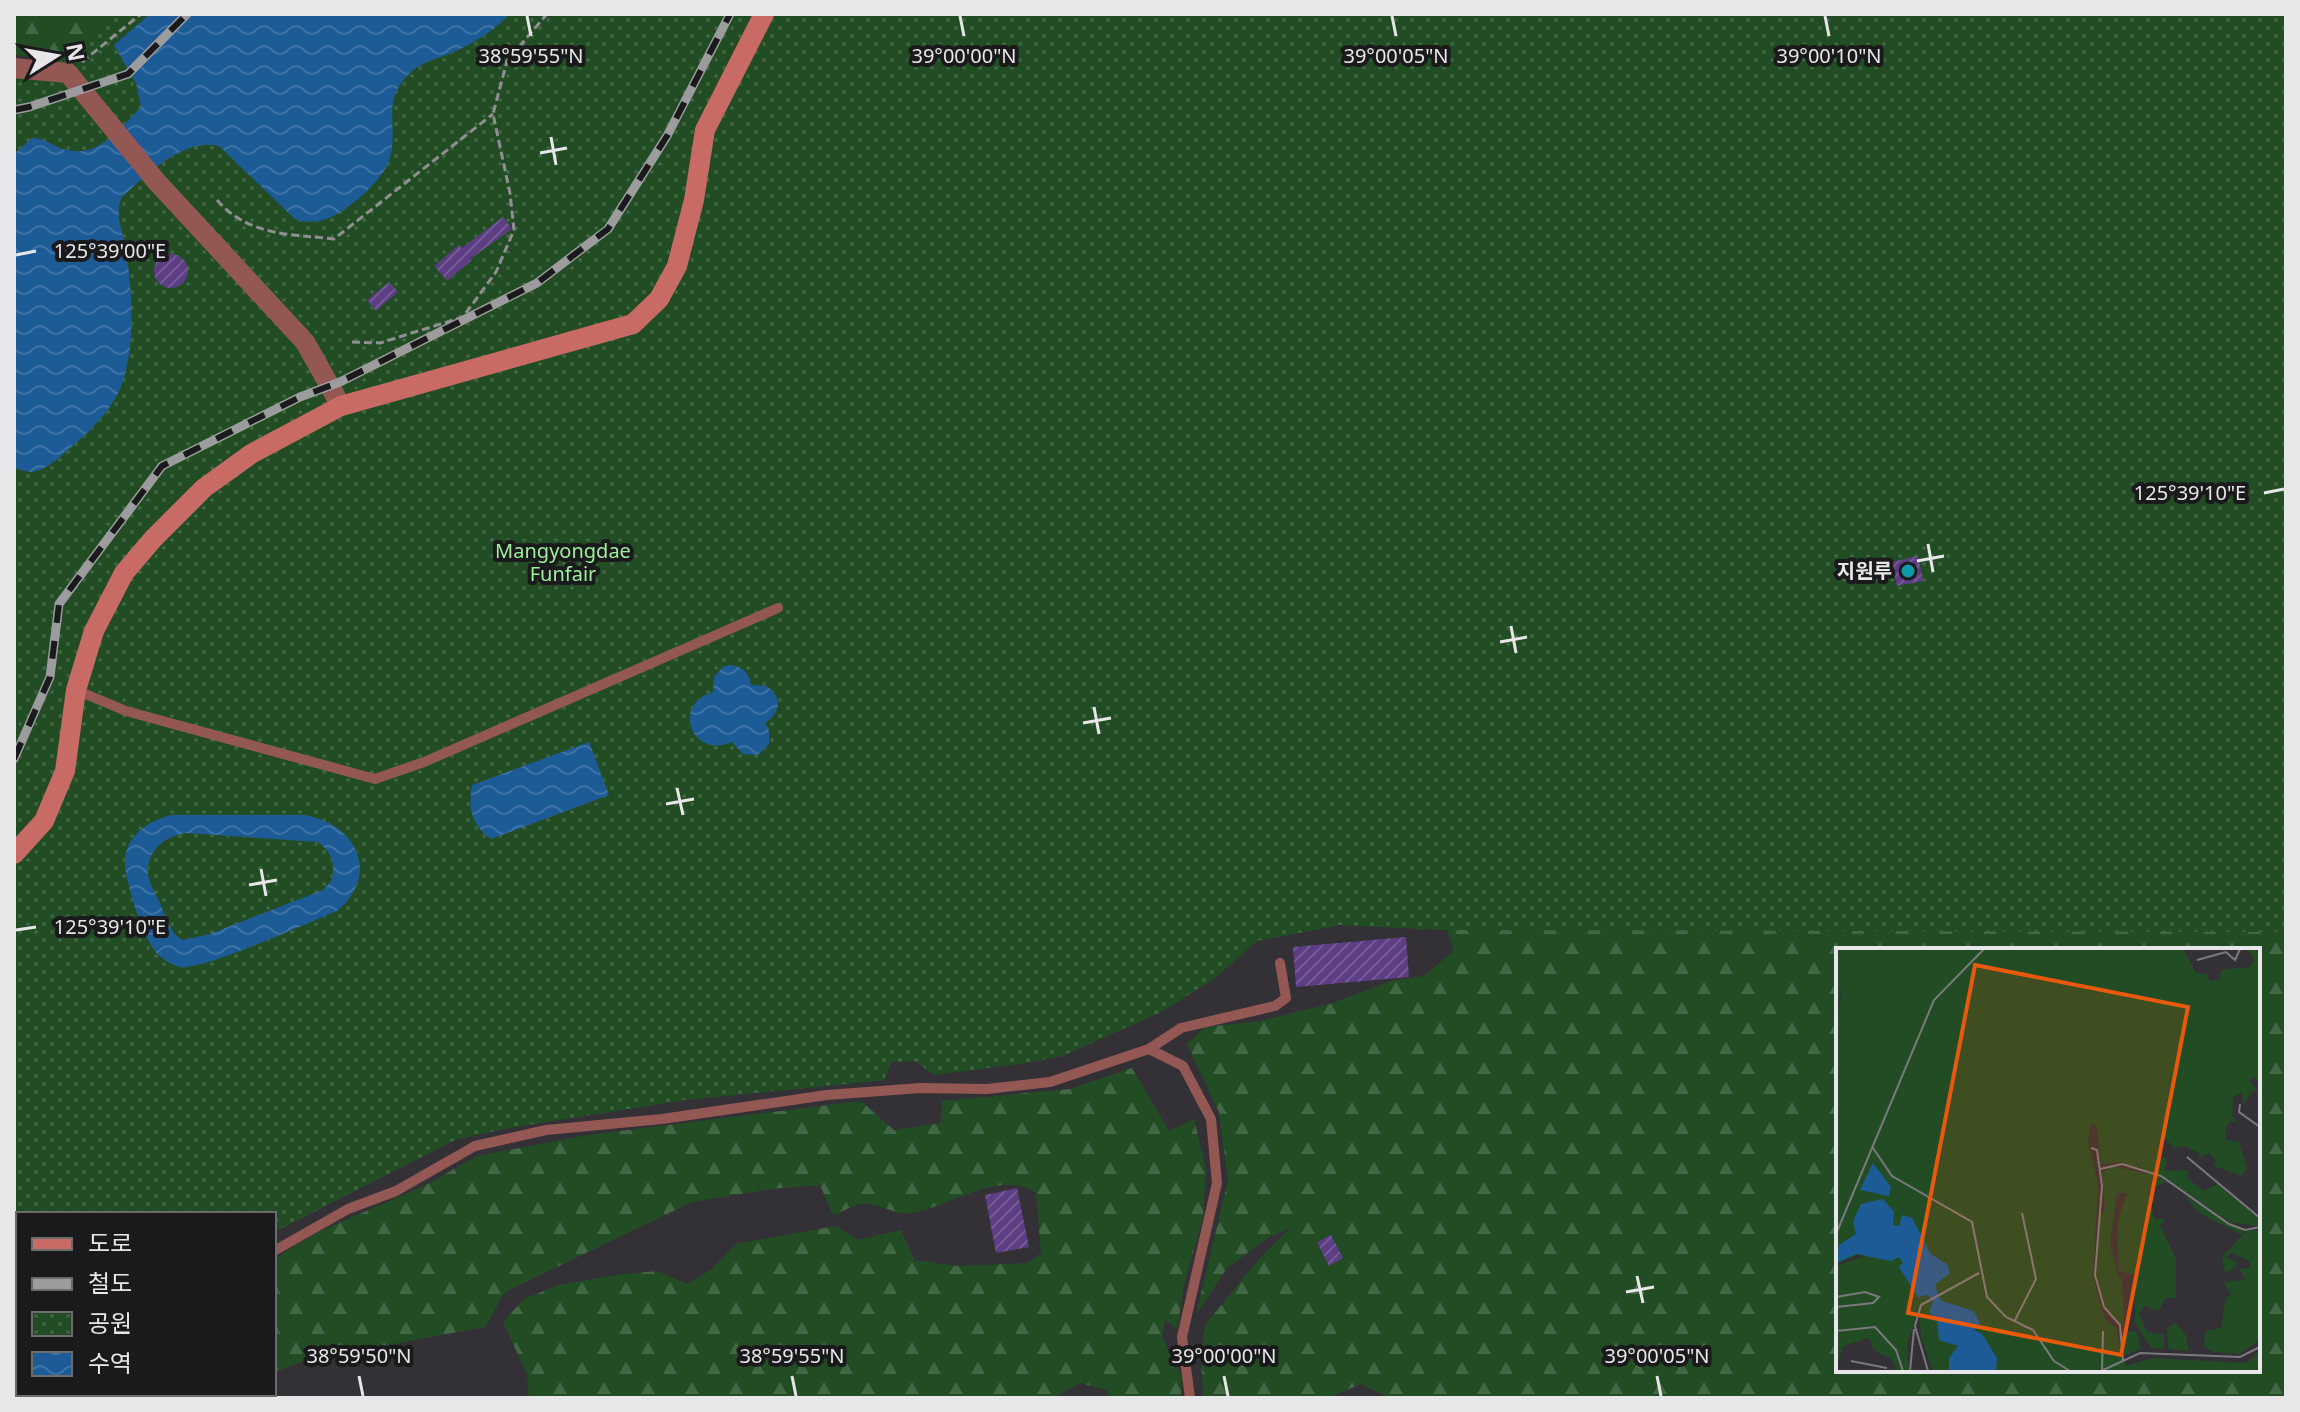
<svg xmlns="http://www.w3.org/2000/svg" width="2300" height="1412" font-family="'Noto Sans','Noto Sans KR',sans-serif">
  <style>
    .forest { fill: url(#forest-firs); fill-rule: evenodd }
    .park { fill: url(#park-dots) }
    .water { fill: url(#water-waves); fill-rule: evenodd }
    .building { fill: url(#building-hatch) }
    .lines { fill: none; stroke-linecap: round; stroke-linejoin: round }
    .path { stroke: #918f93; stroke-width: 3; stroke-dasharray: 8 4; stroke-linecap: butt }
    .lane { stroke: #935854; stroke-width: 10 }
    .street { stroke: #935854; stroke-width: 20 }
    .secondary { stroke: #c86b65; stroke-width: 20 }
    .rail-casing { stroke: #9c9b9e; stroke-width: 9 }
    .rail { stroke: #1a1a1c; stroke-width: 6; stroke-dasharray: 18; stroke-linecap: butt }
    .ticks { fill: none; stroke: #e7e6e8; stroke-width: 3 }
    .culture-dot { fill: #0f9aa8; stroke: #1a1a1c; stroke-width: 3 }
    .labels { text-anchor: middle; stroke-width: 8; stroke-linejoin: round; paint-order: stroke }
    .park-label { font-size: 20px; fill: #9af29b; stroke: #1a1a1c }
    .poi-label { font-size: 20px; font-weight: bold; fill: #e7e6e8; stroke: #1a1a1c; text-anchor: end }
    .inset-road { fill: none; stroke: #7b797d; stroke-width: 2 }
    .view { fill: #e8590c; fill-opacity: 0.15; stroke: #e8590c; stroke-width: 4 }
    .inset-edge { fill: none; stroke: #e7e6e8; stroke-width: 4 }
    .ticks-label { font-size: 20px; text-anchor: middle; fill: #e7e6e8; stroke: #1a1a1c; stroke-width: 8; stroke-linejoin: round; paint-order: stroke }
  </style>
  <defs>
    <pattern id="forest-firs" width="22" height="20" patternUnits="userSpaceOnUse" patternTransform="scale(2)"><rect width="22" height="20" fill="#224d24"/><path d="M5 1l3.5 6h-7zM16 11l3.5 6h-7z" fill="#426744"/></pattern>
    <pattern id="park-dots" width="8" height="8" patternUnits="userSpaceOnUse" patternTransform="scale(2)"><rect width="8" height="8" fill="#224d24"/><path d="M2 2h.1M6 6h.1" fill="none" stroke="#426744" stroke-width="1.8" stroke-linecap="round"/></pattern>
    <pattern id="water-waves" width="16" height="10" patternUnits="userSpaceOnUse" patternTransform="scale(2)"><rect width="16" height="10" fill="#1d5b97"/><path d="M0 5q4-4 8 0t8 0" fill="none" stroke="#3e73a6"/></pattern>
    <pattern id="building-hatch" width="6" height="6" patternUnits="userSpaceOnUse" patternTransform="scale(2)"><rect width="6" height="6" fill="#5d3d83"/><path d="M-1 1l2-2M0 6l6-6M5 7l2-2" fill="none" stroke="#745995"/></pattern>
  </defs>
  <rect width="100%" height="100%" fill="#333136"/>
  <g class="forest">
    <polygon points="14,14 136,14 60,72 41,57 14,55"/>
    <path d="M2286 14V1398H1390L1361 1384 1328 1398H1203L1201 1355 1205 1325 1258 1260 1291 1227 1268 1238 1227 1268 1196 1315 1228 1180 1219 1112 1187 1044 1205 1027 1260 1021 1330 1004 1391 981 1424 976 1454 951 1447 930 1340 925 1257 941 1215 978 1161 1012 1062 1056 1020 1064 915 1061 891 1062 884 1080 685 1100 514 1127 457 1139 274 1232V1214H18L14 1132ZM1838 950H2258V1370H1838Z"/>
    <path d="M1132 1068 1169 1131 1194 1119 1206 1170 1203 1217 1184 1285 1177 1329 1165 1320 1162 1337 1181 1374V1398H1111L1106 1390 1080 1383 1053 1398H529L527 1374 503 1322 524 1299 559 1285 615 1275 657 1271 687 1284 711 1270 736 1244 836 1226 858 1240 901 1230 914 1260 957 1266 1028 1263 1041 1253 1036 1193C1002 1168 948 1208 911 1213 895 1216 878 1202 862 1204 853 1205 842 1212 833 1215L820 1185 772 1189 692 1202 505 1292 485 1327 307 1360 274 1372V1262L279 1256 318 1232 424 1186 477 1156 588 1135 861 1101 894 1130 941 1123 942 1101 1070 1089Z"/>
  </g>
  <polygon class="park" points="114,14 2286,14 2286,932 1447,930 1340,925 1257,941 1215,978 1161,1012 1062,1056 1020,1064 934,1075 915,1061 891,1062 884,1080 685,1100 514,1127 457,1139 274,1232 274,1214 18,1214 18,1394 50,1394 40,1398 14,1398 14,77 55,66"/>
  <g class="water">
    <path d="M150 14H510C492 32 473 44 449 54 436 59 422 62 411 72 380 101 399 124 390 158 385 179 346 213 326 219 315 223 306 222 296 220L219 146C183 138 148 174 122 197 114 216 123 230 126 250 132 290 136 345 122 384 114 406 95 427 77 442 65 452 48 471 31 472 28 472 19 469 14 468V154L32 138C46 138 55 148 67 150 100 158 121 127 141 107L136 83 114 45Z"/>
    <path d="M730 665C742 666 750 673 751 685L766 686C783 696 781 713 765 723L769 730V744L758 755 743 754 732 742C692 760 671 704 713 692L714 677 723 667Z"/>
    <path d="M589 742 609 795 491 839C471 825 468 808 472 785Z"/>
    <path d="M172 815H304C357 823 381 875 337 911 309 922 203 971 180 967 172 965 160 958 155 951 143 936 123 877 125 858 128 834 150 820 172 815ZM186 833 318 842C332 852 335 863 332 880L323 890 210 934 182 940C169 931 166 918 160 903 156 895 149 883 148 874 146 851 165 836 186 833Z"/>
  </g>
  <g class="building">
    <polygon points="503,217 512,229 470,259 472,260 447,281 434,266 459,245 462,248"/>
    <circle cx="171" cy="271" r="17"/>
    <polygon points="389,282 398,292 376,311 367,300"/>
    <polygon points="1918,556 1923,581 1897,586 1892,562"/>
    <polygon points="1406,937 1409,977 1296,987 1293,947"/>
    <polygon points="1017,1188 1029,1247 996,1253 985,1195"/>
    <polygon points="1331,1235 1343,1258 1329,1266 1317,1242"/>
  </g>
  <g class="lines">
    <g class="path">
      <polyline points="82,62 141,14"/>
      <path d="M217 200C248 236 290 234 334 239L493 114"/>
      <polyline points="352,342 380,343 463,317 496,272 514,230 510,193 493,114 507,61 547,14"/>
    </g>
    <g class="lane">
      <polyline points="76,690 126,711 375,779 424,762 778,608"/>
      <polyline points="1149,1049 1183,1066 1211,1119 1217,1183 1182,1337 1190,1398"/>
      <polyline points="274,1251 348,1209 396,1191 475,1146 546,1130 662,1119 827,1095 920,1088 987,1089 1050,1082 1149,1049 1181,1028 1275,1006 1286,998 1280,963"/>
      <polyline points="14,1288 18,1288"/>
      <polyline points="82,1398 96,1394"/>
    </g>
    <polyline class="street" points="14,68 68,73 156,181 305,342 341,406"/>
    <polyline class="secondary" points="14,854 44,821 65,771 76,690 94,631 124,573 153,539 204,488 251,454 341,406 633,324 659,299 677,266 694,200 705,130 764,14"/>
    <g class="rail-casing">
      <g id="rail">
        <polyline points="14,110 29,107 128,74 187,14"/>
        <polyline points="14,759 50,677 59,604 162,466 300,397 340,382 537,283 608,229 667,136 730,14"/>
      </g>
    </g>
    <use href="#rail" class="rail"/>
  </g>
  <path class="ticks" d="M527 16 531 36M960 16 964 36M1392 16 1396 36M1825 16 1829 36M551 137 556 165M540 153 567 148M16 255 36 251M2264 493 2284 489M1928 544 1933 572M1917 561 1944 556M1511 626 1516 653M1500 642 1527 637M1094 707 1099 734M1083 723 1111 718M677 788 683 815M666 804 694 799M261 869 266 896M249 885 277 880M16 930 36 927M1637 1276 1643 1303M1626 1292 1654 1287M359 1376 363 1396M792 1376 796 1396M1224 1376 1228 1396M1657 1376 1661 1396"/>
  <circle class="culture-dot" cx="1908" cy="571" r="8"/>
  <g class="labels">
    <g class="park-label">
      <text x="563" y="558">Mangyongdae<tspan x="563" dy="23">Funfair</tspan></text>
    </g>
    <g class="poi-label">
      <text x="1892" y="578">지원루</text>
    </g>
  </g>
  <g transform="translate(1836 948)">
    <rect width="424" height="424" fill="#333136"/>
    <path d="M3 1H17L0 64V16Z" fill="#224d24"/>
    <path d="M154 1H347L360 25 371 26 374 33 384 31 385 22 413 19 418 13 412 1H424V136L418 129 413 132 424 145 417 142 408 155 406 145 397 149 396 169 403 175 394 173 389 182 390 192 403 194 411 221 405 228 389 222 378 218 380 212 373 205 362 210 364 206 349 198 338 200 330 191 321 200 323 209 331 211 329 223 352 222 351 229 367 243 382 236 424 272 423 278 394 274 332 232 307 222 297 209 305 223 286 214 264 216 261 179 255 174 251 203 262 236 257 329ZM276 218 322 228 334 236 328 234 312 243 318 271H330L324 277 340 311V350H329L323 363 309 358 303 365 311 384 328 387V401L315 400 299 374V326L283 324 281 275 291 245H281L274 296 282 327 286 331 288 379 270 360 260 327 263 267 269 263 266 225ZM348 247 407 283 406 287 362 264ZM424 281V391L404 406 376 404 368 398 369 383 385 380 390 350 395 347 388 335 409 331 403 321 415 320 413 313 396 305 390 309 401 314 400 319 389 325 386 309 410 283ZM32 307 63 322 84 358 71 397 73 423H61L56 411 38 402 33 390 7 398 0 423V318ZM339 375 349 385 353 403 332 401 331 380ZM300 383 305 400 288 408 287 384Z" fill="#224d24"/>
    <path d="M15 1H289L251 190 262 236 257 329 268 369 280 381 290 418 316 410 411 415 424 403V423H97L85 389 83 359 63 323 24 306 0 316V73Z" fill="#224d24"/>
    <path d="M37 215 55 239 53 248 24 242ZM47 251 58 264 57 277 63 278 66 267 76 270 95 306 111 316 114 325 100 336 101 345 106 353 138 363 144 375 138 382 146 386 161 410 160 423H113V410L122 398 103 392 101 373 93 364 97 354 92 347 82 349 63 319 67 315 63 309 55 313 20 306 0 315 3 297 20 286 17 274 25 256Z" fill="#1d5b97"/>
    <path class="inset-road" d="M390 4 399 12 404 1M361 12 390 4M404 156 403 164 424 179M37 200 56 228 136 274 151 349 170 369 197 382 218 413 234 423M255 200 261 202 266 238 259 327 268 359 284 377 287 413M351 209 424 270M264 221 286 216 325 228 393 276 409 282 424 279M0 286 98 52 148 1M0 349 29 344 43 349 37 355 0 359M178 374 200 331 186 265M0 383 39 379 60 402 67 423M15 413 51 420M74 423 78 381M92 423 79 378 85 357 143 325M265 423 304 405 404 409 424 399M266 423 267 383"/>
    <path class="view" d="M139 17 352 59 285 407 72 365Z"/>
    <rect width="424" height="424" class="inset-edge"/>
  </g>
  <g class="ticks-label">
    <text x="531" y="63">38°59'55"N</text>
    <text x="964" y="63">39°00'00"N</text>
    <text x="1396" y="63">39°00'05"N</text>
    <text x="1829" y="63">39°00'10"N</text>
    <text x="110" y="258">125°39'00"E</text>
    <text x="2190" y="500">125°39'10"E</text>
    <text x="110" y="934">125°39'10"E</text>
    <text x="359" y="1363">38°59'50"N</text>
    <text x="792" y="1363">38°59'55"N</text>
    <text x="1224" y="1363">39°00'00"N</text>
    <text x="1657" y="1363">39°00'05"N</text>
  </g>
  <rect width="2300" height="1412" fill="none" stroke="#e7e6e8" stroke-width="32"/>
  <rect x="16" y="1212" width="260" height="184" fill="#1a1a1c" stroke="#6c6c6e" stroke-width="2"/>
  <rect x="32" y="1238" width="40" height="12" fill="#c86b65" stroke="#6c6c6e" stroke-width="2"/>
  <text x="88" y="1252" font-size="24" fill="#e7e6e8">도로</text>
  <rect x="32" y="1278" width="40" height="12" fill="#9c9b9e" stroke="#6c6c6e" stroke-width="2"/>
  <text x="88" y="1292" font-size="24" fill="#e7e6e8">철도</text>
  <rect x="32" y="1312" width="40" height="24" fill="url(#park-dots)" stroke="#6c6c6e" stroke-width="2"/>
  <text x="88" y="1332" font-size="24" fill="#e7e6e8">공원</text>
  <rect x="32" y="1352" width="40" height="24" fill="url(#water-waves)" stroke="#6c6c6e" stroke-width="2"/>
  <text x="88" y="1372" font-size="24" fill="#e7e6e8">수역</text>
  <g transform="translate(56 56) rotate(79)" stroke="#1a1a1c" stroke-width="6" paint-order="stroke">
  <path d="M0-6L14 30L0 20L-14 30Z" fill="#e7e6e8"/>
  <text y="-12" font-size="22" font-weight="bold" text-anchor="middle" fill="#e7e6e8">N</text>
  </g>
</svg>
